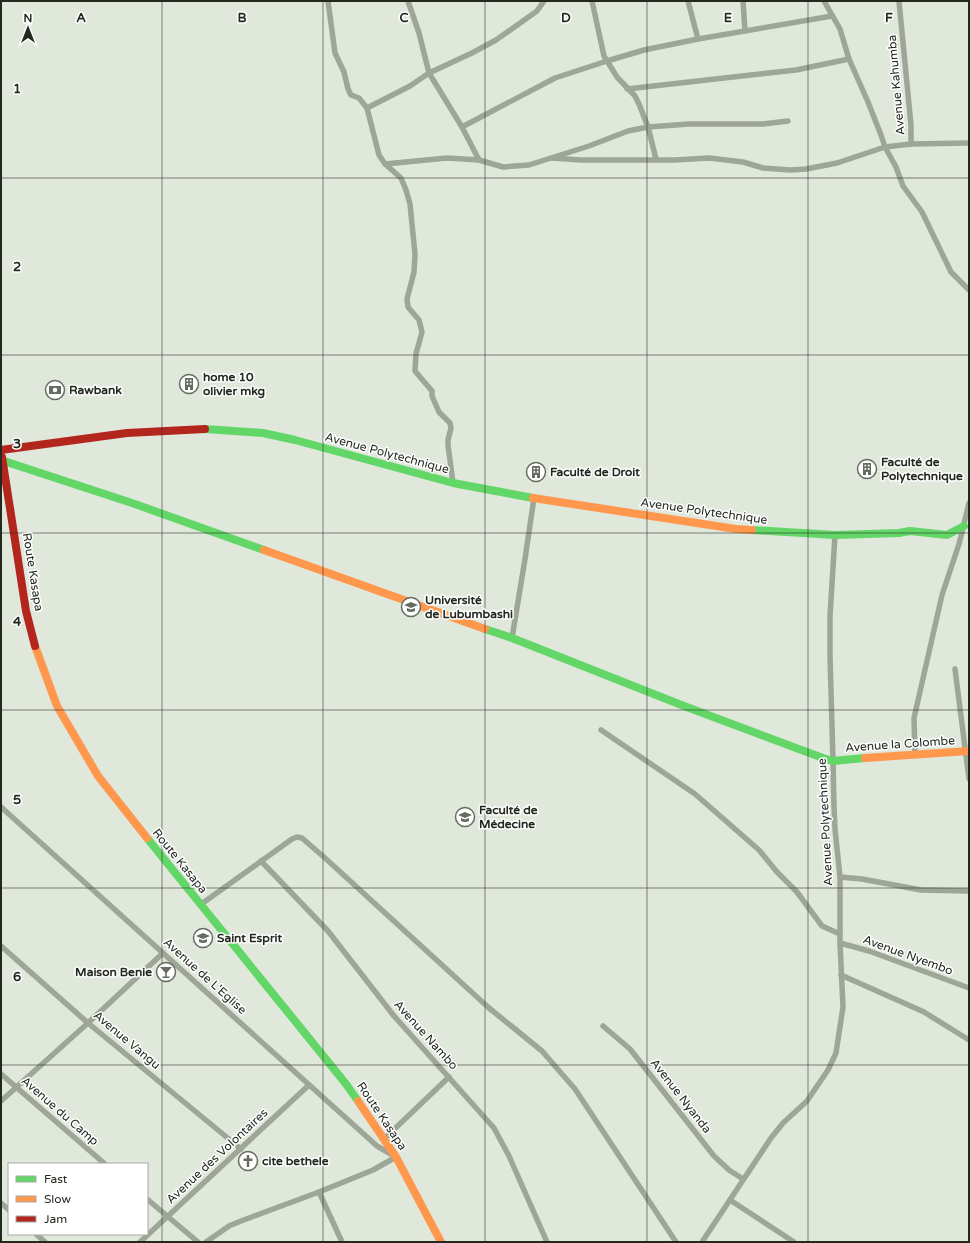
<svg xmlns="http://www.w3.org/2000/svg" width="970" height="1243" font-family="'Varela Round',sans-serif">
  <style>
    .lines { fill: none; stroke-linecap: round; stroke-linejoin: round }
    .street { stroke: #9ea698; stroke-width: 5.5 }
    .fast { stroke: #63d668; stroke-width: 8 }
    .slow { stroke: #ff974d; stroke-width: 8 }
    .jam { stroke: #b3261e; stroke-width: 8 }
    .grid { fill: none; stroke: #242920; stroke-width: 1; stroke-opacity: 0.55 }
    .labels { text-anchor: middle; stroke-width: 3; stroke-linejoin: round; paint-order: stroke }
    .street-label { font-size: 12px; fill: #242920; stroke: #fff }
    .poi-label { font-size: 12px; font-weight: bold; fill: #242920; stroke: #fff; text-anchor: start }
    .grid-label { font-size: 13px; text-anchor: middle; font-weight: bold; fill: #242920; stroke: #fff; stroke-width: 3; stroke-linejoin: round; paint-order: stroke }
  </style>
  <rect width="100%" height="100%" fill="#e0e7db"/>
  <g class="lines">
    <g class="street">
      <polyline points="328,1 335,53 344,72 348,89 351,95 359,98 367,108 379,155 385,164 401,178 406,190 410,204 415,254 414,272 407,299 408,307 419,320 422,332 416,354 415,371 432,391 432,396 439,412 450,423 451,428 448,440 448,445 453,483"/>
      <polyline points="408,1 419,33 429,73 462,127 479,160"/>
      <polyline points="592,1 604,56 617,77 635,96 639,104 648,127 656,159"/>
      <polyline points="688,1 698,39"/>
      <polyline points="743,1 745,31"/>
      <polyline points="824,1 840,29 849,59 868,102 881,135 885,147 896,167 903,186 922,212 951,272 969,290"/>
      <polyline points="899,1 911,125 911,144"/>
      <polyline points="627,89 796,70 849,59"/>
      <polyline points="367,108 410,86 429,73 472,53 496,40 537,11 544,1"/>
      <polyline points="462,127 555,78 607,61 644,50 698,39 832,16"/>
      <polyline points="551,158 581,160 675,160 709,158 743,162 763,168 790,170 806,169 837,163 885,147 911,144 969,143"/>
      <polyline points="385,164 447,158 479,160 503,167 529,165 589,146 628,131 648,127 689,124 763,124 788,121"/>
      <polyline points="512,638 525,559 534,498"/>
      <polyline points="955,669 969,779"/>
      <polyline points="601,730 695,794 759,850 777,872 797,892 822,926 840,934"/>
      <polyline points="915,754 914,718 942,595 959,544 969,503"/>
      <polyline points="1,807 377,1146 396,1157"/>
      <polyline points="261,861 328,931 394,1016 494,1128 509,1156 547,1242"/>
      <polyline points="840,877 862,879 921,890 969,891"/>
      <polyline points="200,905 292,839 297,837 302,838 325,858 489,1008 542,1051 575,1089 676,1242"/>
      <polyline points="840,943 869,951 969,988"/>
      <polyline points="1,946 88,1023 241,1149"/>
      <polyline points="841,975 924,1012 969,1040"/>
      <polyline points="603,1026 630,1049 714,1156 729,1170 743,1179"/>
      <polyline points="1,1074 105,1164"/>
      <polyline points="1,1101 88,1023 163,953"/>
      <polyline points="384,1139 449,1077"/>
      <polyline points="319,1192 342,1242"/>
      <polyline points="147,1199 198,1242"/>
      <polyline points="730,1200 794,1242"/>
      <polyline points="1,1203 9,1210"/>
      <polyline points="36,1234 45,1242"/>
      <polyline points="140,1242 309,1085"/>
      <polyline points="206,1242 229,1226 241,1221 319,1192 373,1170 396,1157"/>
      <polyline points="702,1242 771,1138 783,1123 807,1101 828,1070 836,1053 843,1007 840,943 840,877 835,829 834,806 833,761 830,656 830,616 835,535"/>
    </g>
    <g class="fast">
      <polyline points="205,429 263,433 295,440 453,483 533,498"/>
      <polyline points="1,460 132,503 264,550"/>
      <polyline points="752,530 835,535 899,533 910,531 947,535 964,526"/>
      <polyline points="485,629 512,638 684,706 823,758 833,761 865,758"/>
      <polyline points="147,838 346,1084 358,1101"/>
    </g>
    <g class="slow">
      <polyline points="533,498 736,529 752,530"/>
      <polyline points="264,550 485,629"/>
      <polyline points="35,646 57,706 98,776 147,838"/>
      <polyline points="865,758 969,751"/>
      <polyline points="358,1101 396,1157 441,1242"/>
    </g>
    <g class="jam">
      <polyline points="1,450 127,433 205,429"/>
      <polyline points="2,457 26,611 35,646"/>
    </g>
  </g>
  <path class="grid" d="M162 1V1242M323 1V1242M485 1V1242M647 1V1242M808 1V1242M1 178H969M1 355H969M1 533H969M1 710H969M1 888H969M1 1065H969"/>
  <defs>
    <g id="building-ring" transform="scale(1)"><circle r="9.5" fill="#fff" stroke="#666c61" stroke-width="1.5"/><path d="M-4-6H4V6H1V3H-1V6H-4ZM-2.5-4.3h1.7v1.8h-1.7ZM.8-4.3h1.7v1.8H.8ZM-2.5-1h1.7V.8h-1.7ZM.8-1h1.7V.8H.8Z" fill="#666c61"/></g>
    <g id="bank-ring" transform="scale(1)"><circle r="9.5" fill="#fff" stroke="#666c61" stroke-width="1.5"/><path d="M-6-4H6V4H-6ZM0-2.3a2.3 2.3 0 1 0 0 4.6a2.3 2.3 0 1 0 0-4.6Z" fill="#666c61"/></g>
    <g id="university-ring" transform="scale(1)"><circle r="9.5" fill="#fff" stroke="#666c61" stroke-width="1.5"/><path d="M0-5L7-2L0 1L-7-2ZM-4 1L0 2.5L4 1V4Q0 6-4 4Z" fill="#666c61"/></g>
    <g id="school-ring" transform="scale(1)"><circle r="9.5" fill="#fff" stroke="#666c61" stroke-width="1.5"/><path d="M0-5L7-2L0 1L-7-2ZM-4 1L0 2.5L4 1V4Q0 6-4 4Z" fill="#666c61"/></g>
    <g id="bar-ring" transform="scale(1)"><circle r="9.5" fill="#fff" stroke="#666c61" stroke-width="1.5"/><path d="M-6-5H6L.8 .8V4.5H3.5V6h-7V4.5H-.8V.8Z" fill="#666c61"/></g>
    <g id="church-ring" transform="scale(1)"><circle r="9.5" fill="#fff" stroke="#666c61" stroke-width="1.5"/><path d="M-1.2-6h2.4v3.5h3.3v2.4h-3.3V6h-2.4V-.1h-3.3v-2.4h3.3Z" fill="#666c61"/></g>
  </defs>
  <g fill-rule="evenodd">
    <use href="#building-ring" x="189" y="384"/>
    <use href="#bank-ring" x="55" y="390"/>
    <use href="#building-ring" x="867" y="469"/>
    <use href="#building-ring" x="536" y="472"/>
    <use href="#university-ring" x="411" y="607"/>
    <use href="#university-ring" x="465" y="817"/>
    <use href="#school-ring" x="203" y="938"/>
    <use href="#bar-ring" x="166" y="972"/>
    <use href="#church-ring" x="248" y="1161"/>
  </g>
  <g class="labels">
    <g class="street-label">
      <text transform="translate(896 85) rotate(-95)" y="4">Avenue Kahumba</text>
      <text transform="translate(387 453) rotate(15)" y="4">Avenue Polytechnique</text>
      <text transform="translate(704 511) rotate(8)" y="4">Avenue Polytechnique</text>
      <text transform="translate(33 572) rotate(81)" y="4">Route Kasapa</text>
      <text transform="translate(900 744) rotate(-4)" y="4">Avenue la Colombe</text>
      <text transform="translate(825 822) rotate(-93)" y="4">Avenue Polytechnique</text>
      <text transform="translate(180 861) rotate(51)" y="4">Route Kasapa</text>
      <text transform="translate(908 955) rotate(20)" y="4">Avenue Nyembo</text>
      <text transform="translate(205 976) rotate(42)" y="4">Avenue de L'Eglise</text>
      <text transform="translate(426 1035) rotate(48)" y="4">Avenue Nambo</text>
      <text transform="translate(127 1040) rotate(40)" y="4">Avenue Vangu</text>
      <text transform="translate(681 1096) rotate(52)" y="4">Avenue Nyanda</text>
      <text transform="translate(60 1111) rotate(41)" y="4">Avenue du Camp</text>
      <text transform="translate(382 1116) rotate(56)" y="4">Route Kasapa</text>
      <text transform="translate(217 1156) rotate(-43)" y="4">Avenue des Volontaires</text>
    </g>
    <g class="poi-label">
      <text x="203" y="381">home 10<tspan x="203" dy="14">olivier mkg</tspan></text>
      <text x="69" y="394">Rawbank</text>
      <text x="881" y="466">Faculté de<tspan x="881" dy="14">Polytechnique</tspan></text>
      <text x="550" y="476">Faculté de Droit</text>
      <text x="425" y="604">Université<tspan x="425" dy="14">de Lubumbashi</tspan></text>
      <text x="479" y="814">Faculté de<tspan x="479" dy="14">Médecine</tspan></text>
      <text x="217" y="942">Saint Esprit</text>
      <text x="152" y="976" text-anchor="end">Maison Benie</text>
      <text x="262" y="1165">cite bethele</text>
    </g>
  </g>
  <g class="grid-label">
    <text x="81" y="22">A</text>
    <text x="242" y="22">B</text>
    <text x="404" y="22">C</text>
    <text x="566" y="22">D</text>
    <text x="728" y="22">E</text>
    <text x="889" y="22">F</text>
    <text x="17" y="93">1</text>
    <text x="17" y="271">2</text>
    <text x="17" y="448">3</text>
    <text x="17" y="626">4</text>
    <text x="17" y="804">5</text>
    <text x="17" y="981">6</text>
  </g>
  <rect width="970" height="1243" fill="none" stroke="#242920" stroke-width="4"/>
  <rect x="8" y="1163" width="140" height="72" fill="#ffffff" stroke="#a7a9a6"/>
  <rect x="16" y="1176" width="20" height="6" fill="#63d668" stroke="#a7a9a6"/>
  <text x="44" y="1183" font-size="12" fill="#242920">Fast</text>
  <rect x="16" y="1196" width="20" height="6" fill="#ff974d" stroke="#a7a9a6"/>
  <text x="44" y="1203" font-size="12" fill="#242920">Slow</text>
  <rect x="16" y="1216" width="20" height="6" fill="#b3261e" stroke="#a7a9a6"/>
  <text x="44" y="1223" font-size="12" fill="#242920">Jam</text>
  <g transform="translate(28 28)" stroke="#ffffff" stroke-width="3" paint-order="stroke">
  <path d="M0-3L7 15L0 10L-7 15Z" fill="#242920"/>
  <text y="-6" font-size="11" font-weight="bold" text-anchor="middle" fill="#242920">N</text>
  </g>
</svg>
